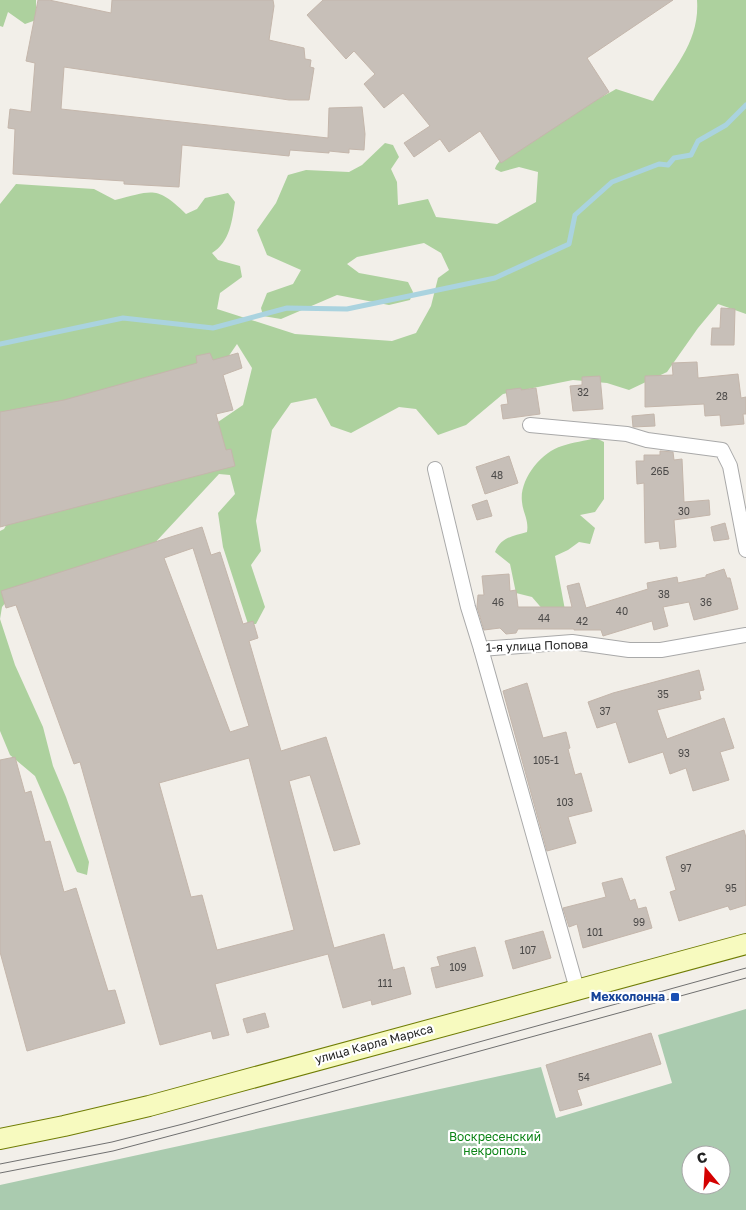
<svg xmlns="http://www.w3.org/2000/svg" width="746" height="1210" font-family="'Golos Text',sans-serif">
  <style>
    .forest { fill: #add19e }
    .cemetery { fill: #aacbaf; fill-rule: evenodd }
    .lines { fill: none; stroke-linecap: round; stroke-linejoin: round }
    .stream { stroke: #aad3df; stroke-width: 5 }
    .building { fill: #c7bfb8; stroke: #c4b6ab; fill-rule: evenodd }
    .minor-casing { stroke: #a9a9a9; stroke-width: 16 }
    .secondary-casing { stroke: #707d05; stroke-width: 22 }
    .minor { stroke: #fff; stroke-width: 14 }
    .secondary { stroke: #f7fabf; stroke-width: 20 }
    .tram { stroke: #707070; stroke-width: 1 }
    .transit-dot { fill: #1a4fb4; stroke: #fff; stroke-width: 2 }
    .labels { text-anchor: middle; stroke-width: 4.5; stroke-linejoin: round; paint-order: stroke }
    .number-label { font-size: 10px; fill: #4b4948 }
    .street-label { font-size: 12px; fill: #222; stroke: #fff }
    .transit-label { font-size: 12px; font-weight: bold; fill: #164399; stroke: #fff; text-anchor: end }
    .park-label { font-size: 12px; fill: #0c8416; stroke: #fff }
  </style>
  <rect width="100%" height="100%" fill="#f2efe9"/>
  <g class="forest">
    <polygon points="0,0 36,0 36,20 25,24 8,12 3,27 0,26"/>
    <path d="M697 0H746V314L718 304 698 328 667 372 629 390 607 383 573 380 503 394 466 425 438 435 416 409 399 407 351 433 331 426 316 398 291 403 272 430 256 521 261 551 251 565 265 607 256 624H248L223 547 218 513 235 494 230 475 219 474 151 547 10 597 2 607 0 619 15 665 43 727 53 766 66 797 89 862 87 875 77 872 35 776 10 755 0 731V531L4 529 15 510 218 422 243 405 252 368 237 344 226 360 178 373 147 377 0 423V204L16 184 94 189 115 200C153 191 156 185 186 214L197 209 205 198 228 193 235 202C232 221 230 242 212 253L218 260 240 266 242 277 220 293 217 309 295 334 392 341 416 333 431 306 438 278 449 270 441 253 424 243 357 257 347 264 359 273 408 282 413 292 410 300 389 305 337 295 281 319 263 316 261 308 267 293 293 284 301 270 267 255 257 230 276 203 288 175 306 170 349 172 362 165 385 143 393 145 399 157 391 169 397 182 398 205 428 199 436 217 497 224 536 202 538 172 519 167 501 172 495 169C499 149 594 102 616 89L653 101C674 68 700 41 697 0Z"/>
    <path d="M596 438 604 442V499L595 512 580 515 595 528 590 544 579 542 568 550 555 556 565 610 545 612 532 597 516 593 510 564 495 552C501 537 513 536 527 532 529 520 523 513 522 502 519 480 541 452 562 446 573 442 585 441 596 438Z"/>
  </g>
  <path class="cemetery" d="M746 1009V1210H0V1185L541 1067 556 1118 672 1083 658 1035ZM691 1155H721V1185H691Z"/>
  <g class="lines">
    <polyline class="stream" points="0,344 123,318 213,328 287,308 347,309 495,278 569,244 575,215 612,182 659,164 668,165 674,158 691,155 698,141 726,125 746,105"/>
  </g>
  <g class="building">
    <polygon points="38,0 49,0 111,13 112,0 273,0 274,6 269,40 304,48 305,59 311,60 310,67 314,68 309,100 289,100 64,67 61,109 328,138 329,108 362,107 365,134 364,150 349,149 349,153 329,151 329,153 290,150 289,156 182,145 179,187 124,184 124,181 13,174 15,129 8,128 10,109 31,112 35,63 26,61"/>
    <polygon points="323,0 673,0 587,58 609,92 501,163 480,131 449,152 440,139 414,157 404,143 430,126 403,93 384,108 364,84 375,74 354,51 346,59 307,15"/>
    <polygon points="721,308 735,309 734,345 711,345 712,328 720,328"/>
    <polygon points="210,353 213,360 238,353 242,368 223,375 233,410 216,414 226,450 231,449 235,466 0,527 0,412 64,400 197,363 196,356"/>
    <polygon points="697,362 698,378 738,374 741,398 746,397 746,414 743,414 744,424 721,426 720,415 705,416 704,404 645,407 645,376 673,375 672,363"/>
    <polygon points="600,376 603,409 573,411 570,386 582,385 582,377"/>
    <polygon points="521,388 521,390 536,388 540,414 503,419 501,405 508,404 506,390"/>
    <polygon points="654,414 655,426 633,427 632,416"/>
    <polygon points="660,451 673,452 674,460 682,459 684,502 709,500 710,515 674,520 676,547 660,549 659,541 645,543 644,483 637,484 636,461 644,461 644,455 660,455"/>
    <polygon points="509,456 518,483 485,494 476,467"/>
    <polygon points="487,500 492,516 477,520 472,505"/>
    <polygon points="725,523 729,539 714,541 711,527"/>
    <path d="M202 527 211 555 220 552 243 624 253 621 258 638 249 641 281 751 326 737 360 844 334 851 310 775 289 781 334 948 384 934 393 970 404 967 411 994 372 1005 371 1000 343 1008 328 954 215 984 229 1035 213 1039 211 1031 160 1045 80 762 74 764 16 605 6 608 1 591ZM193 548 249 726 230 732 164 558ZM249 758 294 930 217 950 202 895 191 897 159 783Z"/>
    <polygon points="724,569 727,578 730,578 738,609 694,620 689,602 663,607 668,626 654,630 652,621 603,636 601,630 574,630 574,629 518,629 516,633 506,634 500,628 484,630 477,607 478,595 484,595 482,576 509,574 510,591 516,590 518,607 572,607 567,586 579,583 586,608 648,589 647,583 677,577 678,583 706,577 706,575"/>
    <polygon points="699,670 704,690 699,691 701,699 657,710 667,739 724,718 734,748 720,752 729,780 693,791 686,768 670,774 663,752 629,763 616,722 597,728 588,702 613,693"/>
    <polygon points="527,683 543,738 566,732 570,748 568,749 575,775 581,773 592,811 568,817 576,843 547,851 503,691"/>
    <polygon points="15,757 25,793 31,791 45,842 50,841 64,892 76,888 108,991 115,990 125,1023 27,1051 0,952 0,760"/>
    <polygon points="744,830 746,838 746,905 730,910 728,906 679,921 670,892 676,890 666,857"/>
    <polygon points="622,878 630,901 635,899 638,909 646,907 652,928 583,948 577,924 569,927 563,908 606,897 602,883"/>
    <polygon points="543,931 551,958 513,969 505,941"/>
    <polygon points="475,947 483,976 436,988 431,968 440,966 437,957"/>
    <polygon points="265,1013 269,1027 247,1033 243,1019"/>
    <polygon points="651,1033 661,1064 577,1090 582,1105 560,1111 546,1065"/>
  </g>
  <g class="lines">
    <g class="minor-casing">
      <g id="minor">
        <polyline points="530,425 627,434 647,440 722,450 730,466 746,550"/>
        <polyline points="435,469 468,607 481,649 572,642 629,650 661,650 746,635"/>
        <polyline points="481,649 577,989"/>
      </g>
    </g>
    <g class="secondary-casing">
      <polyline id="secondary" points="0,1139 64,1126 149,1106 746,944"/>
    </g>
    <use href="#minor" class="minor"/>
    <use href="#secondary" class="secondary"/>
    <g class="tram">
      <polyline points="0,1164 112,1142 183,1124 746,968"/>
      <polyline points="0,1173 113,1151 196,1129 746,978"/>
    </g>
  </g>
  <rect class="transit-dot" x="670" y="992" width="10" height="10" rx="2.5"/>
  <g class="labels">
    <g class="number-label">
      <text x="583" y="396">32</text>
      <text x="722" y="400">28</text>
      <text x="660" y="475">26Б</text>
      <text x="497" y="479">48</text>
      <text x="684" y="515">30</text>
      <text x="664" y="598">38</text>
      <text x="498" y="606">46</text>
      <text x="706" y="606">36</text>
      <text x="622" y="615">40</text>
      <text x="544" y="622">44</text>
      <text x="582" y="625">42</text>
      <text x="663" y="698">35</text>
      <text x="605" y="715">37</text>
      <text x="684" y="757">93</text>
      <text x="546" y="764">105-1</text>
      <text x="565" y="806">103</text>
      <text x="686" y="872">97</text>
      <text x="731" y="892">95</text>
      <text x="639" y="926">99</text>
      <text x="595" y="936">101</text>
      <text x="528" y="954">107</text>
      <text x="458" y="971">109</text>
      <text x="385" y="987">111</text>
      <text x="584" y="1081">54</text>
    </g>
    <g class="street-label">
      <text transform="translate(537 646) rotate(-2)" y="4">1-я улица Попова</text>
      <text transform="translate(374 1044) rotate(-15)" y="4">улица Карла Маркса</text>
    </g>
    <g class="transit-label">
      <text x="665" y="1001">Мехколонна</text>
    </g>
    <g class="park-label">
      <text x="495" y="1141">Воскресенский<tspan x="495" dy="14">некрополь</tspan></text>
    </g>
  </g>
  <g transform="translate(706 1170) rotate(342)"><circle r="24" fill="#ffffff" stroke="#a7a7a7"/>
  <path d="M0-4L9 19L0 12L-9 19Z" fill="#d40000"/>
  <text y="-8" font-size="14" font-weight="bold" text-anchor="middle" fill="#222222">С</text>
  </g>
</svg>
